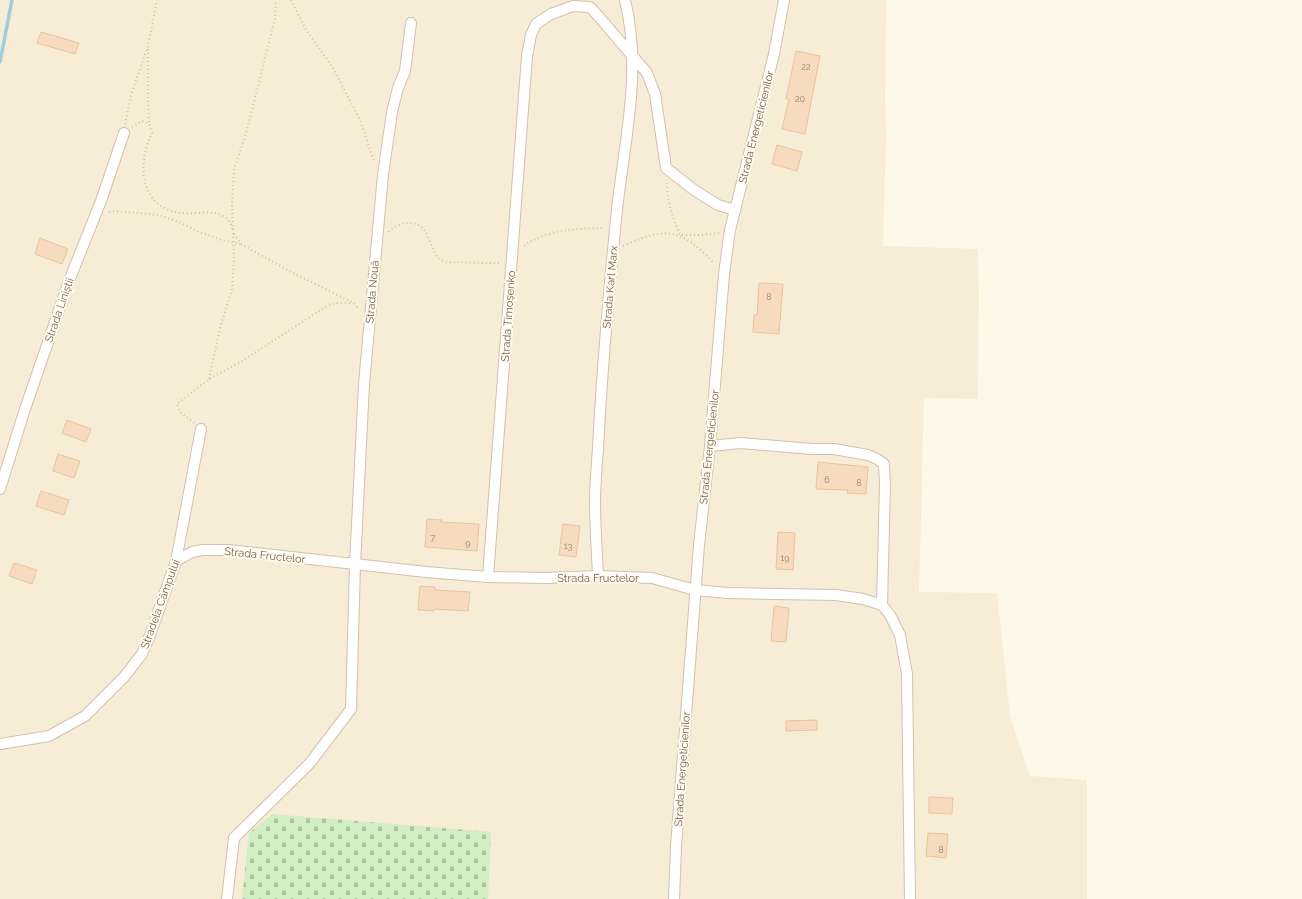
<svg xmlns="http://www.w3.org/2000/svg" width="1302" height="899" font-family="Raleway,sans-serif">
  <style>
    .residential { fill: #f7ecd6 }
    .cemetery { fill: url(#cemetery-stones) }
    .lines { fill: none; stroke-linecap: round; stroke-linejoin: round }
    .stream { stroke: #a0cddd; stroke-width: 3.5 }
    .building { fill: #f6dbbe; stroke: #ebc39c }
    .street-casing { stroke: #d3c1ac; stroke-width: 12 }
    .path { stroke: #dcbea0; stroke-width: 2; stroke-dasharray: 1 3; stroke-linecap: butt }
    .street { stroke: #fff; stroke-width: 10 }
    .labels { text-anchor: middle; stroke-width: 4; stroke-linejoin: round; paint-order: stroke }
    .number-label { font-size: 9px; fill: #9a8066 }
    .street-label { font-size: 11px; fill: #7c6149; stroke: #fffbf1 }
  </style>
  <defs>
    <pattern id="cemetery-stones" width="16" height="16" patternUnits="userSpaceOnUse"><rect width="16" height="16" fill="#d1eec5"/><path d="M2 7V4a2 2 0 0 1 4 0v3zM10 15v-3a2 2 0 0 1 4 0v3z" fill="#afc4a2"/></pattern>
  </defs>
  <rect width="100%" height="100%" fill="#fef8e9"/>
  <polygon class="residential" points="0,0 886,0 885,103 886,134 883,246 978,249 979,292 978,399 924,398 919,592 997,593 1010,716 1030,776 1087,780 1087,899 0,899"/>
  <polygon class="cemetery" points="272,814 491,832 488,899 242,899 249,833"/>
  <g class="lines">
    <polyline class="stream" points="0,62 12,0"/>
  </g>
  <g class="building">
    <polygon points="41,32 79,43 75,54 37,43"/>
    <polygon points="796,51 820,56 805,134 782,129 789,99 786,99"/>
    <polygon points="777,145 802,152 797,171 772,164"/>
    <polygon points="40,238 68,249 62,264 35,254"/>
    <polygon points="759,283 783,284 779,334 753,332 754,315 757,315"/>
    <polygon points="67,420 91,429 86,442 62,433"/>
    <polygon points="58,454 80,461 74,478 53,471"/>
    <polygon points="818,462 868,467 866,494 847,493 848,490 816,489"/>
    <polygon points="41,491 69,500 64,515 36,506"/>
    <polygon points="427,519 442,520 441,522 479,524 477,551 425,547"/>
    <polygon points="563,524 580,526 576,557 559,555"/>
    <polygon points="778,532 795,533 793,570 776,569"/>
    <polygon points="14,563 37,570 32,584 9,576"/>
    <polygon points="420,586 435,587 435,590 470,592 468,611 434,609 434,611 418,610"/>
    <polygon points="774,606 789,608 786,642 771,641"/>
    <polygon points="817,720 817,730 786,731 786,721"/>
    <polygon points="929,797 953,798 952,814 929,813"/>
    <polygon points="928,833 948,834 946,858 926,856"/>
  </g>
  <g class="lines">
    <g class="street-casing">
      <g id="street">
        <polyline points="710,446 741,443 812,449 834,449 868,455 877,459 884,464 885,485 882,605"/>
        <polyline points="0,489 24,412 69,281 101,201 124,133"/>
        <polyline points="176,561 192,552 202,550 229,550 426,572 488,577 546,578 598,576 652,578 695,590 728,593 836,595 863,599 882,605 890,615 900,635 907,674 910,899"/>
        <path d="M598 576C597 551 595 527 595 503 595 479 598 455 599 430 603 360 609 290 616 219 623 147 643 73 625 0"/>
        <polyline points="488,577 527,56 531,35 536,24 551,14 573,6 590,7 600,18 647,73 655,94 666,168 694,190 718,205 735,210"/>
        <polyline points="0,744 49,736 85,716 124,677 142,654 150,635 176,561 201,429"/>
        <polyline points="227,899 234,838 310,763 351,709 355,565 364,384 383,175 392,112 398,88 405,71 411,23"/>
        <polyline points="674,899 676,846 699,545 710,446 724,274 730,230 774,54 784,0"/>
      </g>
    </g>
    <g class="path">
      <polyline points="291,0 305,28 333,68 360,120 374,161"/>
      <polyline points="148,49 148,100 149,124"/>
      <polyline points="125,124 132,92 148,46 157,0"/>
      <path d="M132 127 142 121 149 124 152 133C137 163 139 207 180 213 194 215 211 209 223 216 229 219 231 224 233 230"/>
      <path d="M667 183C667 202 673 218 680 235H701L719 233"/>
      <polyline points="109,212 115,211 159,215 179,222 199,232 222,240 240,244"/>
      <path d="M389 232C393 227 399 224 405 223 435 220 425 254 445 262 449 263 454 262 458 262 472 263 487 263 501 263"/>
      <polyline points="234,234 241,244 291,272 354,303 359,309"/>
      <path d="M524 246C547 229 577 229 604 228"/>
      <path d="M623 246C668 226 680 228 714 263"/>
      <polyline points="209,379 220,328 232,289 234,259 232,204 234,169 246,134 275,19 276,0"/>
      <polyline points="194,423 180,412 177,404 209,379 242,361 327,306 337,303 353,303"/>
    </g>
    <use href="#street" class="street"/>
  </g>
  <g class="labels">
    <g class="number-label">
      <text x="806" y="70">22</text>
      <text x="800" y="102">20</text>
      <text x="769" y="300">8</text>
      <text x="827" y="483">6</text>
      <text x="859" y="486">8</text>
      <text x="433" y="541">7</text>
      <text x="468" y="546">9</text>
      <text x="568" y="549">13</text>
      <text x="785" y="561">19</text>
      <text x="941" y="853">8</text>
    </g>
    <g class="street-label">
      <text transform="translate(756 127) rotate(-76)" y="4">Strada Energeticienilor</text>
      <text transform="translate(610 287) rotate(-85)" y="4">Strada Karl Marx</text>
      <text transform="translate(372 292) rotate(-85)" y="4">Strada Nouă</text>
      <text transform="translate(59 310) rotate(-71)" y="4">Strada Liniștii</text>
      <text transform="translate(508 316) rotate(-86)" y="4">Strada Timoșenko</text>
      <text transform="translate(709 447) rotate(-84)" y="4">Strada Energeticienilor</text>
      <text transform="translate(265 555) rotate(6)" y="4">Strada Fructelor</text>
      <text x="598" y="582">Strada Fructelor</text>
      <text transform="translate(160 604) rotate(-70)" y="4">Stradela Câmpului</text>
      <text transform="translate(682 769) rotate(-86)" y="4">Strada Energeticienilor</text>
    </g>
  </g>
</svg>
